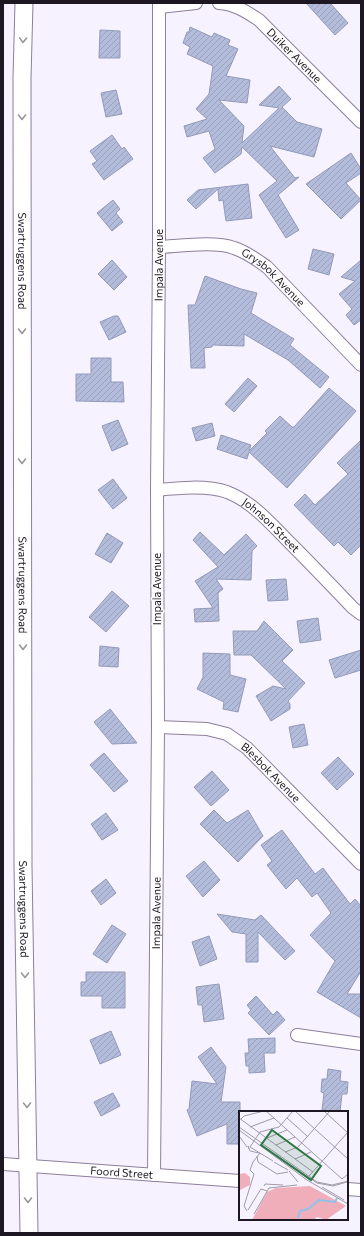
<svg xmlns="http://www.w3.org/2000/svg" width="364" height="1236" font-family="Commissioner,sans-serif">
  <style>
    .building { fill: url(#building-hatch); stroke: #929ab8 }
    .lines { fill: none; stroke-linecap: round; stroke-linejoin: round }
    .minor-casing { stroke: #8c7f9c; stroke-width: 14 }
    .secondary-casing { stroke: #8c7f9c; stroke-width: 19 }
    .minor { stroke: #fff; stroke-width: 12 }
    .secondary { stroke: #fff; stroke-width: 17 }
    .oneway { stroke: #99979c }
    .labels { text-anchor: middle; stroke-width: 3; stroke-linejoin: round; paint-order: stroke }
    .street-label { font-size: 11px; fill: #1c1722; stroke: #fff }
    .inset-river { fill: none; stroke: #8ec2ec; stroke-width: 2 }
    .inset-road { fill: none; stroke: #9f9aa7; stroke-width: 1 }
    .view { fill: #2e7845; fill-opacity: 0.15; stroke: #2e7845; stroke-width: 2 }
    .inset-edge { fill: none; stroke: #1c1722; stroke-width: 2 }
  </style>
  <defs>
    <pattern id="building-hatch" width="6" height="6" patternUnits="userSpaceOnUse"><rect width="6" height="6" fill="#b4bcdb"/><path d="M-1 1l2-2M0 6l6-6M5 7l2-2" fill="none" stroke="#9aa1bc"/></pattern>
  </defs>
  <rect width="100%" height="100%" fill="#f7f2ff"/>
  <g class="building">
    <polygon points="306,3 330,3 348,23 335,35"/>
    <polygon points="190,27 212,37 214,33 230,40 228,45 238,49 226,76 250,80 247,103 219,100 244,126 242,143 279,108 259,105 279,86 291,99 282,107 297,122 322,129 314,157 270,146 295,178 299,177 278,195 299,230 286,238 259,195 277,181 242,147 241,154 215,173 203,158 215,149 209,131 187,137 184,126 207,119 196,109 209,94 213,66 187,54 190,47 183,43 187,32 189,32"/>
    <polygon points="100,30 120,31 120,58 99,58"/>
    <polygon points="116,90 122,114 106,117 101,93"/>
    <polygon points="112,135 122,149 124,147 133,159 104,180 92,164 97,161 90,151"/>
    <polygon points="351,153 361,169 361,173 346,183 361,200 341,219 306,184"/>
    <polygon points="248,184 252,218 226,221 223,200 219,201 218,189 196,209 187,200 198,190"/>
    <polygon points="113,200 120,209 116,213 123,222 112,231 97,213"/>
    <polygon points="313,249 334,254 329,275 308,269"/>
    <polygon points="112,260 127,277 114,290 98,274"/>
    <polygon points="361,260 361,320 354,325 346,315 352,309 339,294 355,281 341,277"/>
    <polygon points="205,276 241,289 257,293 251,313 294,339 290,345 329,377 320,388 288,360 244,334 244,346 212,345 212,347 204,348 205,368 191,368 188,305 195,305"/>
    <polygon points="114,316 118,316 126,332 109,340 100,322"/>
    <polygon points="91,358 111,358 111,382 123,382 124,402 76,401 76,374 91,374"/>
    <polygon points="248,378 257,386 234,412 225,404"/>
    <polygon points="329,388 356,411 287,488 249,452 247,459 217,449 221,435 251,445 249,451 267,433 265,431 280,416 292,427 294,427"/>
    <polygon points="118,420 128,444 112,451 102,426"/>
    <polygon points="212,423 215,436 196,441 192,428"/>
    <polygon points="361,440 361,545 351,555 338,542 334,546 294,505 305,494 315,505 348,474 337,463"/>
    <polygon points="113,479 127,498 113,509 98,490"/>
    <polygon points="200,532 224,555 246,534 257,546 252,551 251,580 216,579 223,589 218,593 219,621 195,622 194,609 213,608 195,581 218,567 193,540"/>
    <polygon points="107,533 123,543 111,563 95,554"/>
    <polygon points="286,579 288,600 268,601 266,580"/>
    <polygon points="112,591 129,606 106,632 89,617"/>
    <polygon points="318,618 321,640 300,643 297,621"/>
    <polygon points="264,621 293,650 282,661 305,683 288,701 290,704 290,709 271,721 256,696 273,686 286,689 251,655 234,655 233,631 257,631"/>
    <polygon points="100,646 119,648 118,667 99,666"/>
    <polygon points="361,650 361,670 335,678 329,660"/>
    <polygon points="203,653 230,654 230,675 246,679 238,712 223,709 224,702 197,689 203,677"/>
    <polygon points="110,709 137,743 112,744 94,722"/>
    <polygon points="304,724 308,745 293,748 289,727"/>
    <polygon points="104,753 128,781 114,792 90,765"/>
    <polygon points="338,757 354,774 337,790 321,773"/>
    <polygon points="212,771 229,790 211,806 194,787"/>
    <polygon points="214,810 227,823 248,810 263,836 238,862 200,824"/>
    <polygon points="106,813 118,830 102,840 91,824"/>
    <polygon points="282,830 315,874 323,868 350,904 355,899 361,906 361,971 347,994 361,994 361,1018 317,992 335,961 310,935 331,913 317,893 312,897 297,878 286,889 267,865 272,861 261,845"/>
    <polygon points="204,861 220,880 203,897 186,876"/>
    <polygon points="106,879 116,893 101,905 91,891"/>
    <polygon points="217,914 255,920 261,915 295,951 285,960 258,932 258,962 246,962 246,934 232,932"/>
    <polygon points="112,925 126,934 107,963 93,954"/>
    <polygon points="209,936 217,959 200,966 192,942"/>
    <polygon points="86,972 125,972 125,1008 102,1008 102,996 81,996 81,982 86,982"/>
    <polygon points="219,984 224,1019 204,1022 202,1005 198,1005 196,987"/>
    <polygon points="256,996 273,1015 277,1011 285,1020 269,1035 248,1013 251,1010 247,1005"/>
    <polygon points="111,1031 121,1055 100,1064 90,1040"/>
    <polygon points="275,1038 275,1053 264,1053 265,1072 249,1073 249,1066 246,1066 245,1053 249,1053 248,1039"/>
    <polygon points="211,1047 226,1067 221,1102 240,1102 240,1144 227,1144 227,1124 197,1136 187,1110 189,1109 192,1081 217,1084 198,1057"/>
    <polygon points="328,1069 341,1071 340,1081 348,1082 347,1094 342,1094 340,1112 322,1110 324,1093 321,1092 322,1079 327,1079"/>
    <polygon points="113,1093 120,1106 101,1116 94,1102"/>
  </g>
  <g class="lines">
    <g class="minor-casing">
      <g id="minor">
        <path id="s1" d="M219 3C235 4 247 12 259 20L361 122"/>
        <polyline points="159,7 196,3"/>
        <path id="s2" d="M159 247C180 246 215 241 234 248 247 252 257 260 267 267L361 365"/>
        <path id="s3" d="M157 490C177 488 207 485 227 492 253 502 272 525 291 544 312 565 332 586 353 608L361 614"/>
        <path id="s4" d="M158 727 207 729 227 734 247 748 361 864"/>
        <polyline points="297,1035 361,1044"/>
        <path id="s5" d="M3 1164 240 1181"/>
        <path id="s6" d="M154 1175 158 727 157 490 159 247V3"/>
        <polyline points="347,1189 361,1190"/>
      </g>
    </g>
    <g class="secondary-casing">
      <g id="secondary">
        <path id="s7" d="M24 3 22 78 23 866 29 1233"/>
      </g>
    </g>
    <use href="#minor" class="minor"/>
    <use href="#secondary" class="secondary"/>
  </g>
  <defs><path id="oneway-chevron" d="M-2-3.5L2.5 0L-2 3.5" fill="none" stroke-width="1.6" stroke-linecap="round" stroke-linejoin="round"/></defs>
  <g class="oneway">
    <use href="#oneway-chevron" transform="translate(23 40) rotate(92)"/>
    <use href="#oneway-chevron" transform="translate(22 117) rotate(90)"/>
    <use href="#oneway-chevron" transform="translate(22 331) rotate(90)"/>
    <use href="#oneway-chevron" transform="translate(22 461) rotate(90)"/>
    <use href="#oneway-chevron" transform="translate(23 647) rotate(90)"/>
    <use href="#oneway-chevron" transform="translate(25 975) rotate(89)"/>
    <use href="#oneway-chevron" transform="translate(27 1105) rotate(89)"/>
    <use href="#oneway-chevron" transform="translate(28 1200) rotate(90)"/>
  </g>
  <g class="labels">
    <g class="street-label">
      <text dy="4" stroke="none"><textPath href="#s1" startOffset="94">Duiker Avenue</textPath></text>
      <text dy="4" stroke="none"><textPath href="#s7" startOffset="258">Swartruggens Road</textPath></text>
      <text dy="4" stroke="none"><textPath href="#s6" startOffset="910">Impala Avenue</textPath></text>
      <text dy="4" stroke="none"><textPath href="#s2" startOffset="125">Grysbok Avenue</textPath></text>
      <text dy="4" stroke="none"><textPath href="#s3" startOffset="126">Johnson Street</textPath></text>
      <text dy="4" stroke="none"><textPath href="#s7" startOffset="582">Swartruggens Road</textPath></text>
      <text transform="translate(157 589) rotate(-90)" y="4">Impala Avenue</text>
      <text dy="4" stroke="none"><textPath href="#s4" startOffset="128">Blesbok Avenue</textPath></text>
      <text dy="4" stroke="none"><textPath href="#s7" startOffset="906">Swartruggens Road</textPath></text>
      <text dy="4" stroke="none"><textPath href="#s6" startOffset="262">Impala Avenue</textPath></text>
      <text dy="4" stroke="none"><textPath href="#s5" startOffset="119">Foord Street</textPath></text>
    </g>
  </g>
  <g transform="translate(239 1111)">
    <rect width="109" height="109" fill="#f7f2ff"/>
    <path d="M71 75 107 95 87 109 78 106 75 109H13L28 81 37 77Z" fill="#f0aebb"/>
    <path d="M6 62 11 66V74L1 79 0 63Z" fill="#f0aebb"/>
    <path class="inset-river" d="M59 107 61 100 69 98 80 89 96 91 98 87"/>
    <path class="inset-road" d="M27 0 103 68 109 63M56 0 109 48M85 0 109 22M0 7 74 61M48 7 68 25M2 8 5 5 25 0M0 16 78 71 93 74 109 70M11 16 35 7M0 19 68 69 109 93M0 25 8 36M28 27 48 19M37 34 56 26M11 36 21 21 40 16 54 0M11 36 34 50M10 38 9 35 11 40 20 42M46 41 59 36 91 0M37 44 78 72 94 75 108 71M18 45 19 51 38 63 49 61M56 48 72 41M35 51 49 59M50 60 59 71M70 65 109 21M25 75 26 73 44 74M83 76 105 89M9 99 22 78 28 80M8 100 5 95 15 63 11 59 14 51 21 42M15 103 30 77 58 74"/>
    <path class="view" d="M33 19 82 55 72 69 22 34Z"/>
    <rect width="109" height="109" class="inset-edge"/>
  </g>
  <rect width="364" height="1236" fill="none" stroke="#1c1722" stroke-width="8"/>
</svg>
